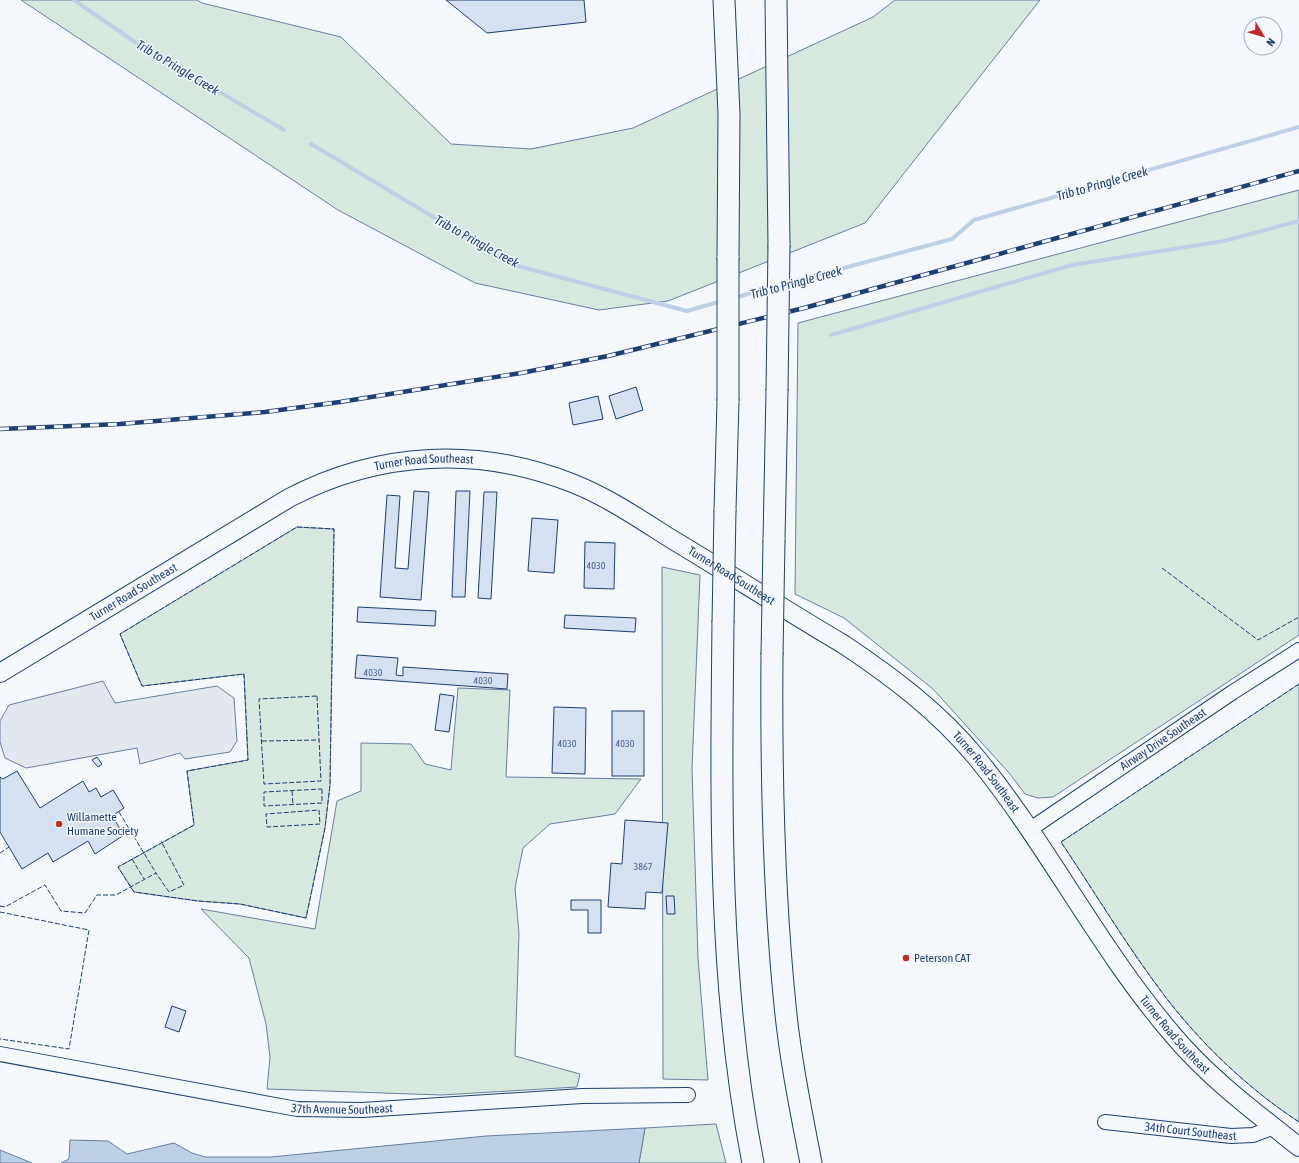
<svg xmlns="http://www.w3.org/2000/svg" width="1299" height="1163" font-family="'Asap Condensed',sans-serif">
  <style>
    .green { fill: #d7e8df; stroke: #687fa3 }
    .parking { fill: #e3e8f0; stroke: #687fa3 }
    .water { fill: #bed0e5; stroke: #687fa3 }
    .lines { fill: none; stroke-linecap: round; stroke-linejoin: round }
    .stream { stroke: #bed0e5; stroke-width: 4 }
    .building { fill: #d5e0f0; stroke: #1d3f73 }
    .minor-casing { stroke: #1d3f73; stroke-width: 16 }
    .major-casing { stroke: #1d3f73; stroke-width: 20 }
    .highway-casing { stroke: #1d3f73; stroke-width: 23 }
    .minor { stroke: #f4f7fb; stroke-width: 14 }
    .major { stroke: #f4f7fb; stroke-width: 18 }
    .highway { stroke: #f4f7fb; stroke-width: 21 }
    .rail-casing { stroke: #1d3f73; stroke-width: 4.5 }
    .rail { stroke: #f4f7fb; stroke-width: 3; stroke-dasharray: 9; stroke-linecap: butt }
    .highway-bridge-casing { stroke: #1d3f73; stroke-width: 23; stroke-linecap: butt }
    .highway-bridge { stroke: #f4f7fb; stroke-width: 21 }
    .fence { stroke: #1d3f73; stroke-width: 1; stroke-dasharray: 5 2; stroke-linecap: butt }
    .poi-dot { fill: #c62828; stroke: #f4f7fb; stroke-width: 1.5 }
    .labels { text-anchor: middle; stroke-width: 3; stroke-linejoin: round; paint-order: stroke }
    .number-label { font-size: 10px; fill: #4b6792 }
    .street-label { font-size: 12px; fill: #1d3f73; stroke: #f4f7fb }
    .poi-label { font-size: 12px; fill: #1d3f73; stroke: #f4f7fb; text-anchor: start }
    .water-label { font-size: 13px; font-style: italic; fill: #1d3f73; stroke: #f4f7fb }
  </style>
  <rect width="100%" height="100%" fill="#f4f7fb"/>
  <g class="green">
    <polygon points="21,0 197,0 202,3 341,37 451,144 531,149 633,128 873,17 895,0 1040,0 865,223 668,301 599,310 475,283 338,210"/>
    <polygon points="1299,190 1299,635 1053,797 1038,798 1025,794 1010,774 933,689 844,618 795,594 798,323"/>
    <polygon points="297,527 334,529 330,785 325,828 306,918 240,904 198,901 134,892 118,867 194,825 187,771 248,760 244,674 142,686 120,634"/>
    <polygon points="662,567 700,575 692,769 698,958 708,1080 663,1079"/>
    <path d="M1299 684V1122C1247 1088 1198 1041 1161 991 1125 943 1094 891 1061 842Z"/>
    <polygon points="458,688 510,690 506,777 641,779 615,814 550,824 523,848 515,888 519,933 515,1056 580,1074 577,1087 441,1095 267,1089 270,1057 266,1024 249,958 201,909 315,929 337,801 361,791 361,743 411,744 425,764 451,770"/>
    <polygon points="716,1124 726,1163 639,1163 645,1128"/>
  </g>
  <polygon class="parking" points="103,681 115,703 217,686 234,698 237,741 230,752 185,759 180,753 140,764 137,748 26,768 5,758 0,742 0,721 9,705"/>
  <g class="water">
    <polygon points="645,1128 639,1163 61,1163 69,1159 70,1140 108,1141 127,1154 174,1143 192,1153 205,1157 271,1157 486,1136"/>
    <polygon points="0,1150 32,1163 0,1163"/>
  </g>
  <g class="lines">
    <g class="stream">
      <polyline points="74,0 135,42 284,130"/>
      <polyline points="311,144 514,265 687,311 722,301"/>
      <polyline points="784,284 952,239 974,220 1299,127"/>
      <polyline points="734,298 772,287"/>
      <polyline points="831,335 1072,265 1224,241 1299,221"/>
    </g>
  </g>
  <g class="building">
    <polygon points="446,0 584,0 586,22 487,33"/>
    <polygon points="636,387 643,410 616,419 609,396"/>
    <polygon points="598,396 603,419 573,425 569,403"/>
    <polygon points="414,491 429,492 421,600 380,597 387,495 400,496 395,568 408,569"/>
    <polygon points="456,491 470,491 465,597 452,597"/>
    <polygon points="484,492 497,492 491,599 478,598"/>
    <polygon points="532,518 558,520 554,573 528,571"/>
    <polygon points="585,542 615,543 614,589 584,588"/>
    <polygon points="358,607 436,611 435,626 357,622"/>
    <polygon points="565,615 636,618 635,632 564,628"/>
    <polygon points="357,655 398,658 396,675 403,676 403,667 508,674 507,689 355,678"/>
    <polygon points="440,694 454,696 449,732 435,730"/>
    <polygon points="554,707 586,708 585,774 552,773"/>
    <rect x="612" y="711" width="32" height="65"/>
    <polygon points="97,757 102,764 98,767 92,760"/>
    <polygon points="17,771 40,808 83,781 89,792 96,788 101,797 113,790 124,808 112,816 124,835 95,854 88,841 53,862 48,853 22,869 0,832 0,777 3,779"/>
    <polygon points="625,820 668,823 662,893 646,892 645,909 608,907 611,863 622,864"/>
    <polygon points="666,896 674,896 675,914 667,914"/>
    <polygon points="571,900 601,900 601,933 588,933 588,910 571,910"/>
    <polygon points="172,1006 186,1011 179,1032 165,1027"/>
  </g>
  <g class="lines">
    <g class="minor-casing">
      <g id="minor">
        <path id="s1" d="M1029 830 1233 692 1299 650"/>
        <path id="s2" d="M0 1054 297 1109 362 1110 582 1096 688 1095"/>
        <path id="s3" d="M1105 1122 1231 1136 1253 1135 1274 1127"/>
      </g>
    </g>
    <g class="major-casing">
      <g id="major">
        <path id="s4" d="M0 673 289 498C379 451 478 446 572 483 608 497 641 520 673 540 730 574 785 610 843 644 891 676 938 711 976 757 1048 845 1099 949 1173 1035 1209 1078 1255 1112 1299 1147"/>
      </g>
    </g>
    <g class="highway-casing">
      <g id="highway">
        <polyline points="724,0 729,114 728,258"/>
        <polyline points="776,0 779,245"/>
        <polyline points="725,510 728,401"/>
        <polyline points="774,540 777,391"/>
        <path d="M723 623C721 804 718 985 753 1163"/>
        <path d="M772 655C771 772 773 888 785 1005 790 1058 801 1111 811 1163"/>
      </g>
    </g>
    <use href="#minor" class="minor"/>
    <use href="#major" class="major"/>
    <use href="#highway" class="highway"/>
    <g class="rail-casing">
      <polyline id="rail" points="0,429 120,424 265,412 340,402 521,373 608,356 804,308 1299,171"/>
    </g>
    <use href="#rail" class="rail"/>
    <g class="highway-bridge-casing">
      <g id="highway-bridge">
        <polyline points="777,391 779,245"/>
        <polyline points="728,401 728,258"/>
        <polyline points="723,623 725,510"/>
        <polyline points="772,655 774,540"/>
      </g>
    </g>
    <use href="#highway-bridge" class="highway-bridge"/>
    <g class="fence">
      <polygon points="297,527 334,529 330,785 325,828 306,918 240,904 198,901 134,892 118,867 194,825 187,771 248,760 244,674 142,686 120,634"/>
      <polyline points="1162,568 1258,640 1299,617"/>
      <path d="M1299 684 1061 842C1094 891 1125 943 1161 991 1198 1041 1247 1088 1299 1122"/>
      <polygon points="317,696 321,781 264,784 259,699"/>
      <polyline points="262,741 319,740"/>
      <polygon points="322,789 322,803 264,806 264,792"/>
      <polyline points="292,791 293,805"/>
      <polygon points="319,810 320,824 267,827 266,814"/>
      <polyline points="119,812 156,873"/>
      <polyline points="0,853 9,847"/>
      <polyline points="132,859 144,879"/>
      <polyline points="0,906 5,907 45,885 61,911 85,913 97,895 116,895 156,873 169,892 184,885 161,841"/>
      <polyline points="0,912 89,930 69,1049 0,1039"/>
    </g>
  </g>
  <g class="poi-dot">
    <circle cx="59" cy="824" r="4"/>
    <circle cx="906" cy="958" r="4"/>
  </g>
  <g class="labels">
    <g class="number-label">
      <text x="596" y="569">4030</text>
      <text x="373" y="676">4030</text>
      <text x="483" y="684">4030</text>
      <text x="567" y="747">4030</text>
      <text x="625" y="747">4030</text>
      <text x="643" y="870">3867</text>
    </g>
    <g class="street-label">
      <text dy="4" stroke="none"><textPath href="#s4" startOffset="479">Turner Road Southeast</textPath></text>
      <text dy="4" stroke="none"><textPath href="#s4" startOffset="815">Turner Road Southeast</textPath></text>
      <text dy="4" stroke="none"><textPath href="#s4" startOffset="156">Turner Road Southeast</textPath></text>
      <text dy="4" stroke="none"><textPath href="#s1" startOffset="162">Airway Drive Southeast</textPath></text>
      <text dy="4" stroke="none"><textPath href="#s4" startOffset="1139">Turner Road Southeast</textPath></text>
      <text dy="4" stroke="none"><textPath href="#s4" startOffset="1463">Turner Road Southeast</textPath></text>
      <text dy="4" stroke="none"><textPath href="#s2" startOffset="347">37th Avenue Southeast</textPath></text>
      <text dy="4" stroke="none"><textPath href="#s3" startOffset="86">34th Court Southeast</textPath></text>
    </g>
    <g class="poi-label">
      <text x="67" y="821">Willamette<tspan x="67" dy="14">Humane Society</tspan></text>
      <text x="914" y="962">Peterson CAT</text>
    </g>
    <g class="water-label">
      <text transform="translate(178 67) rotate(31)" y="5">Trib to Pringle Creek</text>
      <text transform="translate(1102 183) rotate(-16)" y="5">Trib to Pringle Creek</text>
      <text transform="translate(477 241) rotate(29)" y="5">Trib to Pringle Creek</text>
      <text transform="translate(796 282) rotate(-15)" y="5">Trib to Pringle Creek</text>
    </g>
  </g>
  <g transform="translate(1263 36) rotate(128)"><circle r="19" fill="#f4f7fb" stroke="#9eadc5"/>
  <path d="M0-3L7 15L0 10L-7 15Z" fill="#c62828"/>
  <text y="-6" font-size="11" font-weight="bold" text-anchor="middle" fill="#1d3f73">N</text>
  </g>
</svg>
